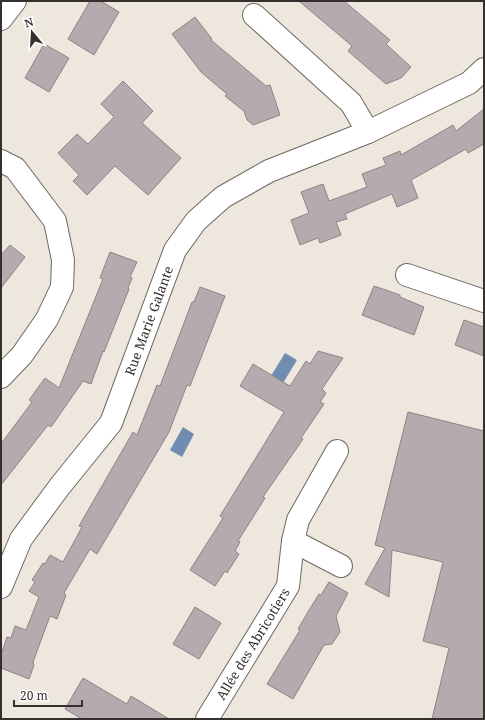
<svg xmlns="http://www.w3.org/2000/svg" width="485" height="720" font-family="'Noto Serif',serif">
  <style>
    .water { fill: #708db1 }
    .building { fill: #b6aaae; stroke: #8d8386 }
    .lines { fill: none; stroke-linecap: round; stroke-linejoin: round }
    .minor-casing { stroke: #6e6861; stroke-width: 24 }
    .minor { stroke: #fff; stroke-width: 22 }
    .labels { text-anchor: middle; stroke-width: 3.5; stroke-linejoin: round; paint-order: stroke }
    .street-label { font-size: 13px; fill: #33302d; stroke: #fff }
  </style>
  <rect width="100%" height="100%" fill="#ede7de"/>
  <g class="water">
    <polygon points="285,353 297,360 283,383 271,376"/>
    <polygon points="183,427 194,434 182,457 170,450"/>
  </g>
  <g class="building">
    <polygon points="90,1 101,1 119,12 94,55 68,39"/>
    <polygon points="299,1 344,1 390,40 386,44 411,67 401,78 386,84 348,51 352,46"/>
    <polygon points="195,17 212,39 211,40 266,86 270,85 280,115 253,125 247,120 244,111 225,96 227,94 201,72 172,34"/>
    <polygon points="44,44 69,58 49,92 25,78"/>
    <polygon points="123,81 153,111 142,123 181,158 148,195 115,166 87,195 73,181 79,175 58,153 77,134 88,144 114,117 101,104"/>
    <polygon points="484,109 484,144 468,153 466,149 411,180 418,198 397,207 392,194 345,214 347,219 336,222 341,235 320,243 318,238 300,245 291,220 309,213 301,192 323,184 329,201 367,187 362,174 386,165 383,158 400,151 401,155 453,125 456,131"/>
    <polygon points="10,245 25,257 1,288 1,255"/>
    <polygon points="110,252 137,262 130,277 132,278 128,288 129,289 104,352 103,351 91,384 83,381 51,427 48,425 1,485 1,444 32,402 29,400 45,378 59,388 103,279 100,278"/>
    <polygon points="374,286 400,295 400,297 424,307 414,335 362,315"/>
    <polygon points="200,287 225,296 190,386 187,385 169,432 97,554 90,549 64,593 66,595 57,619 50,616 33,662 34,665 29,679 1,668 1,655 7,637 11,638 15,626 26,630 39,597 29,591 35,582 32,580 43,563 45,564 50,555 63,562 82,527 79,526 133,432 137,435 157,385 160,386 192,302 194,302"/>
    <polygon points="464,320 484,327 484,356 455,345"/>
    <polygon points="318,351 343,358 322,389 326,393 320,402 324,404 301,438 303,439 263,497 265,498 238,541 240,542 235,551 239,554 227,573 225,571 215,586 190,570 223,518 220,516 284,412 240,386 253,364 290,386 306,361 310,364"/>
    <polygon points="408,412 484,431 484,719 432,719 449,648 423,641 443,562 392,550 389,597 365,584 385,548 375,545"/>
    <polygon points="329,582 348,593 336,616 340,632 332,644 324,645 293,699 267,684 300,630 298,629 308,612 319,594 321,595"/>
    <polygon points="195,607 221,623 199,659 173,644"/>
    <polygon points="83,678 127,704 131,696 169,719 82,719 65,709"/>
  </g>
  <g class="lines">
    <g class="minor-casing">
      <g id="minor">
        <polyline points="254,15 351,103 368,132"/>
        <polyline points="1,19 15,1"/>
        <polyline points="1,161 15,168 55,221 63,260 62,287 47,319 22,355 1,377"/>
        <polyline points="407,275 484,301"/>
        <polyline points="293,541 341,566"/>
        <path id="s1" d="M1 587 21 539 60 486 111 423 175 250 196 221 223 197 269 171 368 132 469 83 484 69"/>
        <path id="s2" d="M207 719 288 586 293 541 298 520 337 451"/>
      </g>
    </g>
    <use href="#minor" class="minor"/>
  </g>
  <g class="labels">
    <g class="street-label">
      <text dy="5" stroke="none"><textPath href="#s1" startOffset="308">Rue Marie Galante</textPath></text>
      <text dy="5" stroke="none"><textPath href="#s2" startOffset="88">Allée des Abricotiers</textPath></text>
    </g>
  </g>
  <rect width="485" height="720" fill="none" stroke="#33302d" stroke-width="4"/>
  <g transform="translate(32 32) rotate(342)" stroke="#ffffff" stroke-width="3" paint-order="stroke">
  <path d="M0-3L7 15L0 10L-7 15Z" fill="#33302d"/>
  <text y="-6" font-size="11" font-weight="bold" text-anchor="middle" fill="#33302d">N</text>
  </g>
  <path d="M14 700v6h68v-6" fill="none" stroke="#33302d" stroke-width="2"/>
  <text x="20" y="700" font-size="12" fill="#33302d" stroke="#ffffff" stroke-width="3" paint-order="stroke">20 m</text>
</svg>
